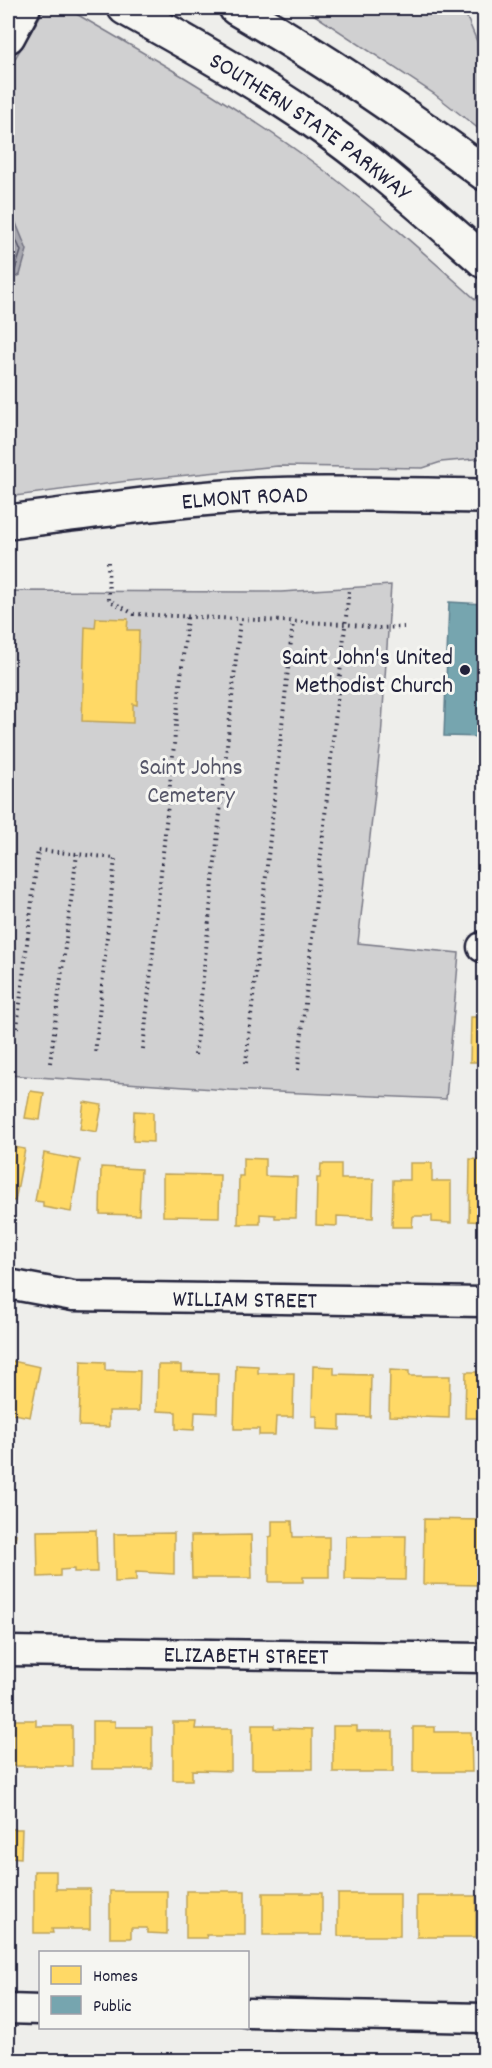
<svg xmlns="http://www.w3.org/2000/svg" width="492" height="2068" font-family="Dekko,sans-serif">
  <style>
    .green { fill: #d0d0d1; stroke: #797986; stroke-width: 1.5 }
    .water { fill: #a7a7af; stroke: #727281; stroke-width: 1.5 }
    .homes { fill: #ffd966; stroke: #bda259; stroke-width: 1.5 }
    .public { fill: #76a5af; stroke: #5d7e8c; stroke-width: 1.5 }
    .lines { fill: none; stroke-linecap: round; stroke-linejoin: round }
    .shore { stroke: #575769; stroke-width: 1.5 }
    .minor-casing { stroke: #22223b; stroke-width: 33 }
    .secondary-casing { stroke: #22223b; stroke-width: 38 }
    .motorway-casing { stroke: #22223b; stroke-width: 38 }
    .path { stroke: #22223b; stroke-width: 4; stroke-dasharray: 1.5 4.5; stroke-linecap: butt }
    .minor { stroke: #f6f6f2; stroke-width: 28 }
    .secondary { stroke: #f6f6f2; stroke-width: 33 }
    .motorway { stroke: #f6f6f2; stroke-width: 33 }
    .poi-dot { fill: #22223b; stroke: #f6f6f2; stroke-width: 2 }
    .labels { text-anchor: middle; stroke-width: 6; stroke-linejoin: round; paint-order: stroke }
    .street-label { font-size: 24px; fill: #22223b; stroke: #f6f6f2 }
    .poi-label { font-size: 24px; fill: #22223b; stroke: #f6f6f2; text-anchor: end }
    .park-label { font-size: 24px; fill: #565668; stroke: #f6f6f2 }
  </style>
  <rect width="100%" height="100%" fill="#eeeeeb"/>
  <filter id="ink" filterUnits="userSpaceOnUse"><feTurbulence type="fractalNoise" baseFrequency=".0167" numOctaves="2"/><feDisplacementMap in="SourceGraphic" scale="12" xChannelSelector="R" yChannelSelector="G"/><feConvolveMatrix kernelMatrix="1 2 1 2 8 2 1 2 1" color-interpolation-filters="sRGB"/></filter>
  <g filter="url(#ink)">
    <g class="green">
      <path d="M45 8H66C153 58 240 108 321 168 378 211 431 259 484 307V458L441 462 423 468 278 466 128 481 8 497V281L20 275 13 216 8 215V70Z"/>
      <polygon points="304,8 463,8 484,58 484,133 433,93"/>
      <polygon points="391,585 381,739 358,943 459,953 446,1099 229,1090 8,1075 8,591 281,592"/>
    </g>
    <polygon class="water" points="8,215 13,216 27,250 20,275 8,281"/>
    <g class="homes">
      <polygon points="96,618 128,619 127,630 139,630 137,705 133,704 133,723 82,721 85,627 95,628"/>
      <polygon points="481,825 484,825 484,875 480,875"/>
      <polygon points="471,1017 484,1017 484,1062 470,1062"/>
      <polygon points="30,1091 44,1093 40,1120 25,1118"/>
      <polygon points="84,1102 102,1105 97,1132 80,1129"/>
      <polygon points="134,1111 153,1112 153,1142 133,1141"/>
      <polygon points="8,1146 25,1149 15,1201 8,1200"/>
      <polygon points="44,1153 80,1160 71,1212 43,1207 43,1202 35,1201"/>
      <polygon points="243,1158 265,1159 265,1176 297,1177 296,1218 275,1218 275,1215 260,1214 260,1224 238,1224 239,1176 243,1176"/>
      <polygon points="470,1159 484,1160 484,1222 469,1221"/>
      <polygon points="410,1163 432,1163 432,1181 451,1181 451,1223 432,1222 432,1216 413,1216 412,1227 392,1227 393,1180 410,1180"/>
      <polygon points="321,1164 341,1164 341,1179 374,1179 373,1218 337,1216 337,1226 316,1225 317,1178 320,1178"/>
      <polygon points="101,1167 141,1169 139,1215 100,1214"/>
      <polygon points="163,1174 220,1175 219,1217 163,1216"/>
      <polygon points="8,1360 40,1367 30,1417 8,1413"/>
      <polygon points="81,1361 105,1362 105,1370 140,1371 139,1411 109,1411 109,1427 79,1426"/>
      <polygon points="158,1365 181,1365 181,1372 218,1373 217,1413 195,1412 194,1430 176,1429 176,1412 157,1411"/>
      <polygon points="236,1365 258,1366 258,1373 294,1373 293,1417 276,1417 275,1435 259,1435 259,1429 234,1429"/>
      <polygon points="313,1366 334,1367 334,1374 371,1375 370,1417 340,1416 340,1430 317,1429 317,1416 312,1416"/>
      <polygon points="390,1370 409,1371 409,1376 450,1376 449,1418 389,1416"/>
      <polygon points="466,1372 484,1372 484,1418 465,1418"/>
      <polygon points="424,1519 482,1520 482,1585 423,1584"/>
      <polygon points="272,1521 292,1521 293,1537 329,1537 329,1577 303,1577 303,1582 269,1582 269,1537 272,1536"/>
      <polygon points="96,1530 97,1572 74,1572 74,1569 60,1570 60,1576 38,1577 37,1531"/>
      <polygon points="8,1533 16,1534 10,1566 8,1566"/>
      <polygon points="174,1533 174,1574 136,1572 136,1581 115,1582 114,1534"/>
      <polygon points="251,1535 252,1578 192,1578 191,1536"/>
      <polygon points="346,1536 406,1536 405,1580 345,1579"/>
      <polygon points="13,1720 36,1720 36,1726 72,1726 72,1766 13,1766"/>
      <polygon points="92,1721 115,1721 115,1727 152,1727 152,1769 92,1769"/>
      <polygon points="173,1722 196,1722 195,1729 231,1729 231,1771 192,1770 192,1780 173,1780"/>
      <polygon points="252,1725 274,1725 274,1728 312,1729 312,1769 252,1769"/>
      <polygon points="333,1726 357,1726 357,1731 393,1731 393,1772 333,1772"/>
      <polygon points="413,1727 435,1727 435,1732 471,1732 472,1772 413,1772"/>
      <polygon points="8,1829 22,1829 21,1858 8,1857"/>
      <polygon points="34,1871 56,1871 56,1889 90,1889 90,1929 52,1929 53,1933 34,1933"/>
      <rect x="8" y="1878" width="3" height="57"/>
      <polygon points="110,1891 167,1891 167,1934 147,1933 147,1928 131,1928 131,1938 110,1938"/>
      <polygon points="186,1891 245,1891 245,1935 206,1935 207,1938 186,1938"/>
      <rect x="263" y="1893" width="59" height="42"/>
      <rect x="338" y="1894" width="62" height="42"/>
      <rect x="417" y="1896" width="59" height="41"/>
    </g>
    <polygon class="public" points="449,602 484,604 484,737 444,736"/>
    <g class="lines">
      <polyline class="shore" points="8,221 21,251 15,270 8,274"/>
      <g class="minor-casing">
        <g id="minor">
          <polyline points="482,947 484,947"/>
          <path id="s1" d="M8 1284 73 1296 484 1302"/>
          <path id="s2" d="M8 1651 484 1658"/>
          <polyline points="8,2009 40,2010"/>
          <polyline points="248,2013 484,2018"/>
        </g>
      </g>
      <g class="secondary-casing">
        <g id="secondary">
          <path id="s3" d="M8 522C90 512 173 499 257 495 332 492 409 495 484 496"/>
        </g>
      </g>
      <g class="motorway-casing">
        <g id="motorway">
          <path id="s4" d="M125 8C188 43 252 79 312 120 373 162 429 213 484 261"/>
          <path d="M236 8C322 58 404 113 484 173"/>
          <polyline points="8,36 23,8"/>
        </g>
      </g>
      <g class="path">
        <polyline points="108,562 109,600 134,614 345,624 378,628 404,627"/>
        <polyline points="17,1028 38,850 115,858 95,1054"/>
        <polyline points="143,1049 187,617"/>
        <polyline points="195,1055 240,620"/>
        <polyline points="50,1063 77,854"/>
        <polyline points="246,1063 293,622"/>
        <polyline points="298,1070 349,589"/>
      </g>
      <use href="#minor" class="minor"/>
      <use href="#secondary" class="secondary"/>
      <use href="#motorway" class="motorway"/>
    </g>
  </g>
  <circle class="poi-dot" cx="465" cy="670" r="6"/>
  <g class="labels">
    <g class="street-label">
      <text dy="8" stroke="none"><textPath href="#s4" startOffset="220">SOUTHERN STATE PARKWAY</textPath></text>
      <text dy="8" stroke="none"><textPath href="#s3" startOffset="238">ELMONT ROAD</textPath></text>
      <text dy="8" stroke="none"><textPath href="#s1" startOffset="238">WILLIAM STREET</textPath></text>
      <text dy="8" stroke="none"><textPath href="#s2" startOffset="238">ELIZABETH STREET</textPath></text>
    </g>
    <g class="poi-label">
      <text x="453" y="664">Saint John's United<tspan x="453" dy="28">Methodist Church</tspan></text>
    </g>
    <g class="park-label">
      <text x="191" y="774">Saint Johns<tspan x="191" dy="28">Cemetery</tspan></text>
    </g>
  </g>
  <rect width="492" height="2068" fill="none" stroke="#f6f6f2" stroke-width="30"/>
  <rect x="15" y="15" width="462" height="2038" fill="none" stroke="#22223b" stroke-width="2" filter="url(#ink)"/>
  <rect x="39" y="1951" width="210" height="78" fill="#f6f6f2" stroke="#a1a1a9" stroke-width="1.5"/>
  <rect x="51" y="1966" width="30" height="18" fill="#ffd966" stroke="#a1a1a9" stroke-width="1.5"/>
  <text x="93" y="1981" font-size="18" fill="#22223b">Homes</text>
  <rect x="51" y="1996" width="30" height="18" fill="#76a5af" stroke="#a1a1a9" stroke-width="1.5"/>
  <text x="93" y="2011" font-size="18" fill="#22223b">Public</text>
</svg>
